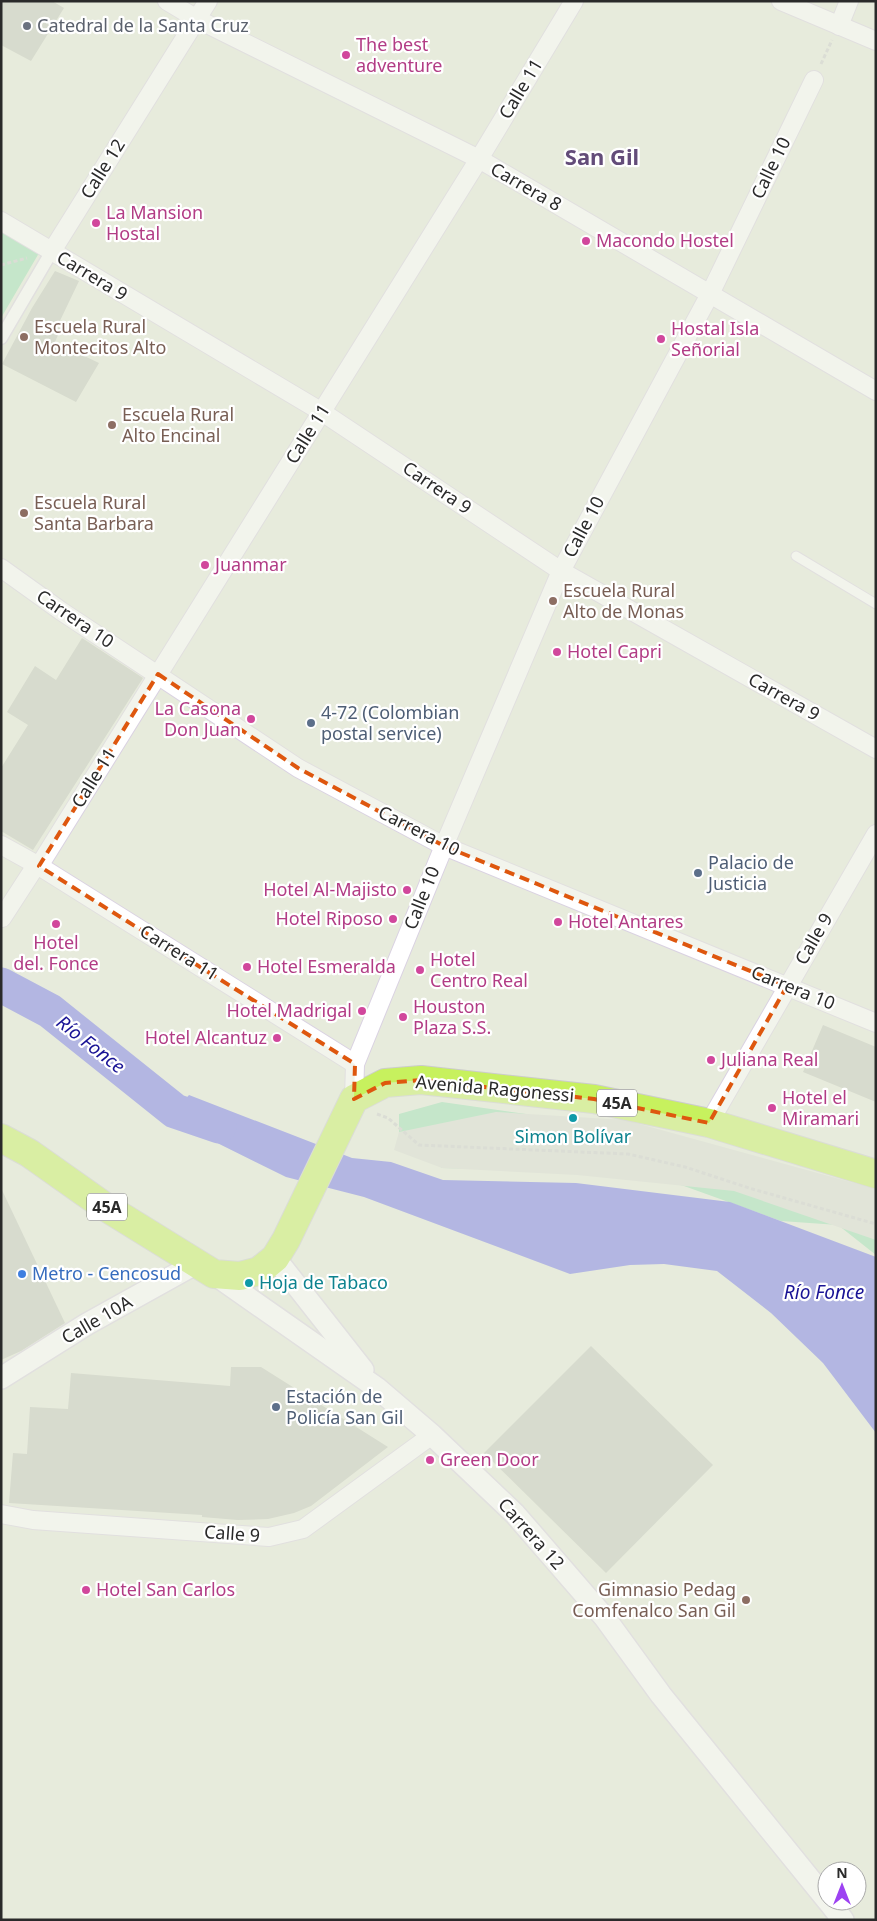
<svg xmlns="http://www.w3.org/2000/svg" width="877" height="1921" font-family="'Noto Sans',sans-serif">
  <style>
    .green { fill: #9be0b4 }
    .plaza { fill: #d9dcd3 }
    .water { fill: #7377e9 }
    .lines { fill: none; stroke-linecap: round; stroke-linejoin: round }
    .river { stroke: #7377e9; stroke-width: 35 }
    .building { fill: #c3c7bc }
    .service-casing { stroke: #dad2e2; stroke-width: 11 }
    .pedestrian-casing { stroke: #dad2e2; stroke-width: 15 }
    .minor-casing { stroke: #dad2e2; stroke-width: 20 }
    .tertiary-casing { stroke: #dad2e2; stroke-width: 24 }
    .trunk-casing { stroke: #ccc; stroke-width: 30 }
    .path { stroke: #ccc; stroke-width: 3; stroke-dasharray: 4 2.5; stroke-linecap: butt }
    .service { stroke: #fff; stroke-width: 9 }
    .pedestrian { stroke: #fff; stroke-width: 12 }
    .minor { stroke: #fff; stroke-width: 18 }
    .tertiary { stroke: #fff; stroke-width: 21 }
    .trunk { stroke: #c7f15e; stroke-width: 28 }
    .marked { fill: none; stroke: #de570e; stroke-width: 4; stroke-dasharray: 10 6; stroke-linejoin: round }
    .worship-dot { fill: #6b7280; stroke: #fff; stroke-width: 2 }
    .hotel-dot { fill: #d1479c; stroke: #fff; stroke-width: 2 }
    .education-dot { fill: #8d6e63; stroke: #fff; stroke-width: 2 }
    .service-dot { fill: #5c6f8a; stroke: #fff; stroke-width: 2 }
    .culture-dot { fill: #0f9aa8; stroke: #fff; stroke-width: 2 }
    .shop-dot { fill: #3f7fe0; stroke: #fff; stroke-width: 2 }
    .labels { text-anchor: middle; stroke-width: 4.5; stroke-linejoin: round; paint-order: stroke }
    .shield { fill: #fff; stroke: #6a6a6a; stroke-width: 1 }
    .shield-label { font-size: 16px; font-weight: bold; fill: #2a2a2a }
    .worship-label { font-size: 18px; fill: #5b616d; stroke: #fff; text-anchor: start }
    .hotel-label { font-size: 18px; fill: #b23c85; stroke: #fff; text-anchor: start }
    .street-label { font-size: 18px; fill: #2a2a2a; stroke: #fff }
    .education-label { font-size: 18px; fill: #785e54; stroke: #fff; text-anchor: start }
    .service-label { font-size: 18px; fill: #4e5e75; stroke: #fff; text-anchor: start }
    .culture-label { font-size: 18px; fill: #0d838f; stroke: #fff }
    .shop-label { font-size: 18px; fill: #366cbe; stroke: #fff; text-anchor: start }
    .water-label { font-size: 19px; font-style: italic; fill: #191395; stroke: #fff }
    .district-label { font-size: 22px; font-weight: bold; fill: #634c79; stroke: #fff }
  </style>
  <rect width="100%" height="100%" fill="#e7ebdc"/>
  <g class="green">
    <polygon points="1,231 39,253 1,318"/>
    <polygon points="442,1102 526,1114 789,1180 876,1213 876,1255 838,1225 781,1221 684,1186 639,1173 442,1168 399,1132 399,1114"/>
  </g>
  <polygon class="plaza" points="496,1112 625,1120 876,1189 876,1240 734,1191 577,1175 442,1168 394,1150 399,1132"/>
  <polygon class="water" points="189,1095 352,1158 391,1162 443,1180 576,1183 730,1202 876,1257 876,1433 823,1363 771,1313 717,1271 664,1264 630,1265 570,1274 364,1197 286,1177 179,1124 175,1111"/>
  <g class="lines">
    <polyline class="river" points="1,985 50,1011 175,1111 219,1126"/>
  </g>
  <g class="building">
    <polygon points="1,1 52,1 64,8 31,61 1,45"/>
    <polygon points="55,271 79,281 57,327 61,328 55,342 99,363 76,402 2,364 32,308"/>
    <polygon points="82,638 143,678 33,850 1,831 1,768 28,725 7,712 35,666 56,680"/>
    <polygon points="823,1025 876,1047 876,1102 803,1072"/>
    <polygon points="1,1188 65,1323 21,1351 1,1360"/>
    <polygon points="591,1346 713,1465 606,1573 484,1453"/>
    <polygon points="231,1367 261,1367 388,1447 311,1506 294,1513 268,1519 238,1520 202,1517 202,1515 9,1503 13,1453 27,1454 30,1407 68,1409 71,1373 230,1386"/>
  </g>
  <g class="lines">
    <g class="service-casing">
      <polyline id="service" points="796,556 876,604"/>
    </g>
    <g class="pedestrian-casing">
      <polyline id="pedestrian" points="1,338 52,251"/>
    </g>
    <g class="minor-casing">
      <g id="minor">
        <polyline points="167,1 197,19 479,159 876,391"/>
        <polyline points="781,1 876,41"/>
        <polyline points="839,26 849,1"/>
        <polyline points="1,221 322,412 561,571 876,749"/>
        <polyline points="52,251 208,1"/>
        <polyline points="1,568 61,611 298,768 444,846 876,1023"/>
        <polyline points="1,845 39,866 355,1064"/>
        <polyline points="39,866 479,159 574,1"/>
        <polyline points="2,918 37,864"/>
        <polyline points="354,1099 355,1064 444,846 561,571 710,294 814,80"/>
        <polyline points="709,1123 876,834"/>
        <polyline points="1,1514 33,1520 269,1537 303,1529 432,1435"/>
      </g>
    </g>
    <g class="tertiary-casing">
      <g id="tertiary">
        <polyline points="275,1258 363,1370"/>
        <polyline points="214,1274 377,1388 432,1435 515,1514 605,1618 661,1695 827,1900"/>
        <polyline points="1,1378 87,1324 195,1264"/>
        <polyline points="828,1901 843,1920"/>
      </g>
    </g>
    <g class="trunk-casing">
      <polyline id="trunk" points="1,1138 29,1153 104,1206 214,1274 240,1276 259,1271 275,1258 286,1240 354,1099 385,1083 421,1080 594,1099 709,1123 876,1174"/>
    </g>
    <g class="path">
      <polyline points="821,64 832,40"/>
      <polyline points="1,265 27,258"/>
      <polyline points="377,1114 388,1118 419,1145 628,1154 685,1167 749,1188 876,1224"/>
    </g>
    <use href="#service" class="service"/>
    <use href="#pedestrian" class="pedestrian"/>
    <use href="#minor" class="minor"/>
    <use href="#tertiary" class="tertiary"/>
    <use href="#trunk" class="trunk"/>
  </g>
  <path d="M0 0H877V1921H0ZM158 674 298 768 444 846 787 986 709 1123 594 1099 421 1080 385 1083 354 1099 355 1064 39 866Z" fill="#e7ebdc" fill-opacity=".55" fill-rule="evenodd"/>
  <path class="marked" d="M158 674 298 768 444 846 787 986 709 1123 594 1099 421 1080 385 1083 354 1099 355 1064 39 866Z"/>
  <circle class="worship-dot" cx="27" cy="26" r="5"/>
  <g class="hotel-dot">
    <circle cx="346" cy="55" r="5"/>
    <circle cx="96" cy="223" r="5"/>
    <circle cx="586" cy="241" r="5"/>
    <circle cx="661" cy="339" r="5"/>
    <circle cx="205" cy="565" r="5"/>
    <circle cx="557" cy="652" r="5"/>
    <circle cx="251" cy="719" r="5"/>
    <circle cx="407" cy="890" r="5"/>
    <circle cx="393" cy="919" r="5"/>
    <circle cx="558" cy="922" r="5"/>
    <circle cx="56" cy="924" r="5"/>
    <circle cx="247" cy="967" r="5"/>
    <circle cx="420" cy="970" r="5"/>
    <circle cx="362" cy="1011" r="5"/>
    <circle cx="403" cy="1017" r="5"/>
    <circle cx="277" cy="1038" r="5"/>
    <circle cx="711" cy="1060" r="5"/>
    <circle cx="772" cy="1108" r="5"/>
    <circle cx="430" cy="1460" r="5"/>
    <circle cx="86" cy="1590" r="5"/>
  </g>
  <g class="education-dot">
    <circle cx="24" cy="337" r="5"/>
    <circle cx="112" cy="425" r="5"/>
    <circle cx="24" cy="513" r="5"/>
    <circle cx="553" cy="601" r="5"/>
    <circle cx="746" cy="1600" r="5"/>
  </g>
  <g class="service-dot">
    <circle cx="311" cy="723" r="5"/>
    <circle cx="698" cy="873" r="5"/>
    <circle cx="276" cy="1407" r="5"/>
  </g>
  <g class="culture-dot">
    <circle cx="573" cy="1118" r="5"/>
    <circle cx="249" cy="1283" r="5"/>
  </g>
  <circle class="shop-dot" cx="22" cy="1274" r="5"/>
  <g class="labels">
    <g class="shield">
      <rect x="597" y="1089.5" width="40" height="27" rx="4"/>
      <rect x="87" y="1193.5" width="40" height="27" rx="4"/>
    </g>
    <g class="shield-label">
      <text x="617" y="1109">45A</text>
      <text x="107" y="1213">45A</text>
    </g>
    <g class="worship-label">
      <text x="37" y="32">Catedral de la Santa Cruz</text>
    </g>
    <g class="hotel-label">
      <text x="356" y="51">The best<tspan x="356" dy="21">adventure</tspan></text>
      <text x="106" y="219">La Mansion<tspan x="106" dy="21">Hostal</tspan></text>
      <text x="596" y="247">Macondo Hostel</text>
      <text x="671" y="335">Hostal Isla<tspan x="671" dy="21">Señorial</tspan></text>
      <text x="215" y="571">Juanmar</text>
      <text x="567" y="658">Hotel Capri</text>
      <text x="241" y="715" text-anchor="end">La Casona<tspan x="241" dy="21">Don Juan</tspan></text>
      <text x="397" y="896" text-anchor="end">Hotel Al-Majisto</text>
      <text x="383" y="925" text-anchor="end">Hotel Riposo</text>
      <text x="568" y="928">Hotel Antares</text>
      <text x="56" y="949" text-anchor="middle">Hotel<tspan x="56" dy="21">del. Fonce</tspan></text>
      <text x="430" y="966">Hotel<tspan x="430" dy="21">Centro Real</tspan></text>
      <text x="257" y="973">Hotel Esmeralda</text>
      <text x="413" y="1013">Houston<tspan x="413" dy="21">Plaza S.S.</tspan></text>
      <text x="352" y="1017" text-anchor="end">Hotel Madrigal</text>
      <text x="267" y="1044" text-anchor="end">Hotel Alcantuz</text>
      <text x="721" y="1066">Juliana Real</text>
      <text x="782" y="1104">Hotel el<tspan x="782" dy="21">Miramari</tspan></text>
      <text x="440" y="1466">Green Door</text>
      <text x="96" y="1596">Hotel San Carlos</text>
    </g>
    <g class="street-label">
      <text transform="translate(521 89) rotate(-59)" y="6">Calle 11</text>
      <text transform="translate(771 168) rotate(-64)" y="6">Calle 10</text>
      <text transform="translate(103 169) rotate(-58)" y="6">Calle 12</text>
      <text transform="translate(526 187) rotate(30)" y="6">Carrera 8</text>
      <text transform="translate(92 276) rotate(31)" y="6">Carrera 9</text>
      <text transform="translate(308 434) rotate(-58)" y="6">Calle 11</text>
      <text transform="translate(437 488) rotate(34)" y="6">Carrera 9</text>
      <text transform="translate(584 527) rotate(-62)" y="6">Calle 10</text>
      <text transform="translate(75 619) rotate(34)" y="6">Carrera 10</text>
      <text transform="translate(784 697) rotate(29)" y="6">Carrera 9</text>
      <text transform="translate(94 778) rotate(-58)" y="6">Calle 11</text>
      <text transform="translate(419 831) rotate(27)" y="6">Carrera 10</text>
      <text transform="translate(422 898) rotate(-68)" y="6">Calle 10</text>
      <text transform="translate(814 939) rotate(-60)" y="6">Calle 9</text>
      <text transform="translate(179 953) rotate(32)" y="6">Carrera 11</text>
      <text transform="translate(793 988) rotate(22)" y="6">Carrera 10</text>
      <text transform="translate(495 1089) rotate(5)" y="6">Avenida Ragonessi</text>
      <text transform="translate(97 1320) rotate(-30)" y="6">Calle 10A</text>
      <text transform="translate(232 1534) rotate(4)" y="6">Calle 9</text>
      <text transform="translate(531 1534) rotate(48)" y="6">Carrera 12</text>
    </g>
    <g class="education-label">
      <text x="34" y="333">Escuela Rural<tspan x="34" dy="21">Montecitos Alto</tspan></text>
      <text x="122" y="421">Escuela Rural<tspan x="122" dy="21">Alto Encinal</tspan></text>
      <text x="34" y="509">Escuela Rural<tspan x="34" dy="21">Santa Barbara</tspan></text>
      <text x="563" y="597">Escuela Rural<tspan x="563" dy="21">Alto de Monas</tspan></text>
      <text x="736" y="1596" text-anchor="end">Gimnasio Pedag<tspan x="736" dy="21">Comfenalco San Gil</tspan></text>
    </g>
    <g class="service-label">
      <text x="321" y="719">4-72 (Colombian<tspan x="321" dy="21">postal service)</tspan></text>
      <text x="708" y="869">Palacio de<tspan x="708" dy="21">Justicia</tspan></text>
      <text x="286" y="1403">Estación de<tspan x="286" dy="21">Policía San Gil</tspan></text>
    </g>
    <g class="culture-label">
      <text x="573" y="1143">Simon Bolívar</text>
      <text x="259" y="1289" text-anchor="start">Hoja de Tabaco</text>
    </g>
    <g class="shop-label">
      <text x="32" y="1280">Metro - Cencosud</text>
    </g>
    <g class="water-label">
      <text transform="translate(91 1044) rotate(38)" y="7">Río Fonce</text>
      <text x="824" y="1299">Río Fonce</text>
    </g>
    <g class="district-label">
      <text x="602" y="165">San Gil</text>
    </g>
  </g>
  <rect width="877" height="1921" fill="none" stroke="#2a2a2a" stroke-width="5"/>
  <g transform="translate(842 1886)"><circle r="24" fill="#ffffff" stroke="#aaaaaa"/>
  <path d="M0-4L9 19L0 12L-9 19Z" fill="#9d42f2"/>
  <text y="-8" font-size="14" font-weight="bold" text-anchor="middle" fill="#2a2a2a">N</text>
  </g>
</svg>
